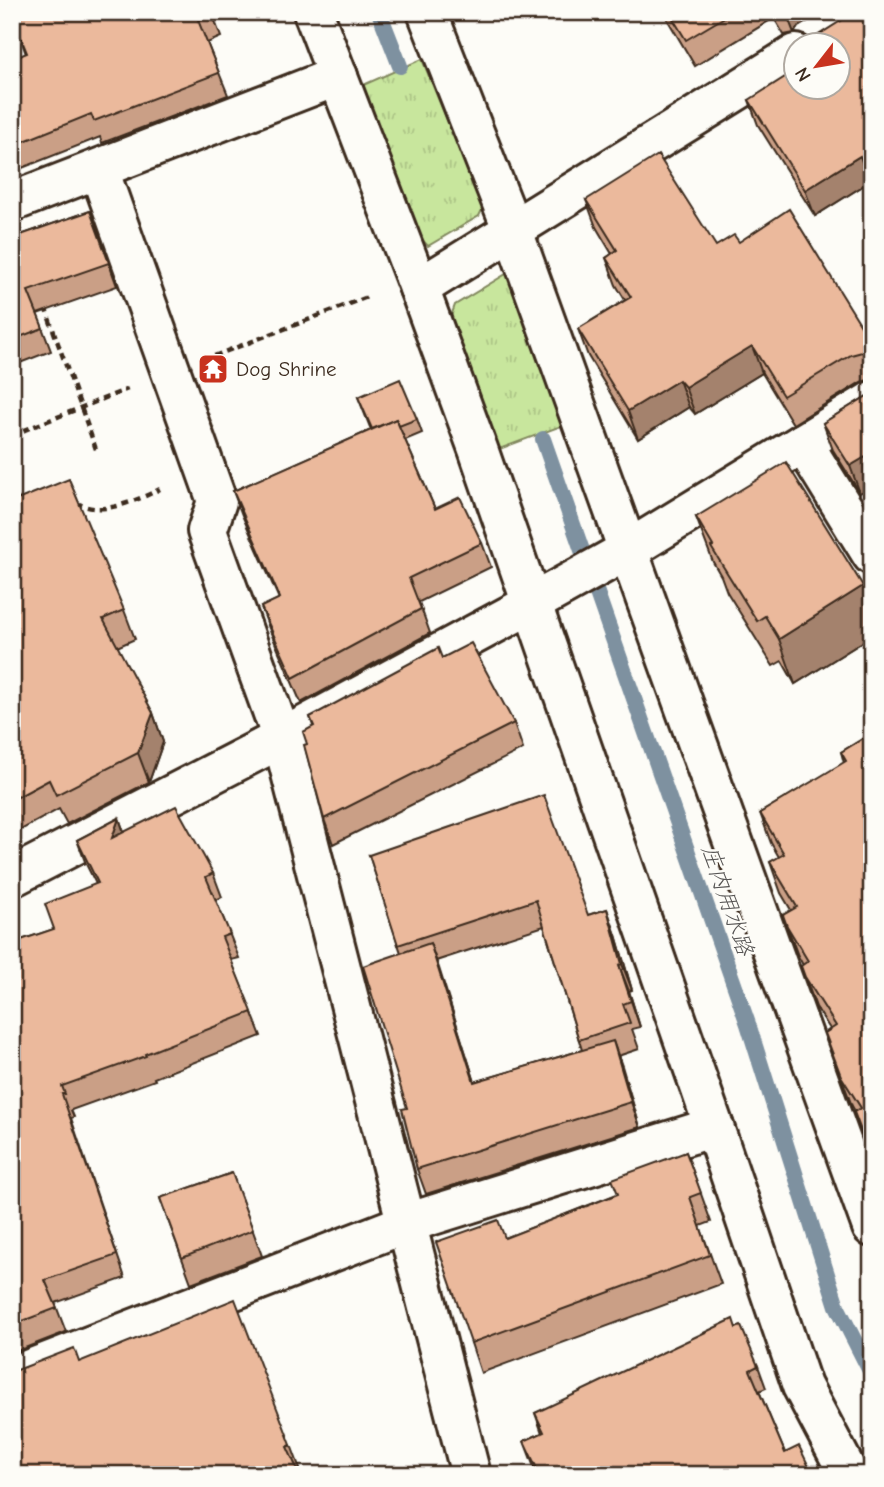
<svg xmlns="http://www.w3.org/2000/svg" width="884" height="1487" font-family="'Comic Neue','Klee One',sans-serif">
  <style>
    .park { fill: url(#park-tufts); stroke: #82885e; stroke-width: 2 }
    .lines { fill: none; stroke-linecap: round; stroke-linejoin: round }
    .stream { stroke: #7e91a0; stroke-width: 16 }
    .minor-casing { stroke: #3b2a1e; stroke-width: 44 }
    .path { stroke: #3b2a1e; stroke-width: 4.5; stroke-dasharray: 7 5; stroke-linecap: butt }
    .minor { stroke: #fdfcf7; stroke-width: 38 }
    .wall { fill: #ca9f86; stroke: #3b2a1e; stroke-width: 2; fill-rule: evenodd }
    .shaded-wall { fill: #a4826d; stroke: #3b2a1e; stroke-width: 2 }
    .building { fill: #ebb99c; stroke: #3b2a1e; stroke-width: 2 }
    .labels { text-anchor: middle; stroke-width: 5; stroke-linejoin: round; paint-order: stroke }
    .poi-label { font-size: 21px; fill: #3b2a1e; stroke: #fdfcf7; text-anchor: start }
    .water-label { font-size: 23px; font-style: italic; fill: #575554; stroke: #fdfcf7 }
  </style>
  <defs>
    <pattern id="park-tufts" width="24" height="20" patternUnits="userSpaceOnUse" patternTransform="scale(1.75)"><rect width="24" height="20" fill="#c8e69d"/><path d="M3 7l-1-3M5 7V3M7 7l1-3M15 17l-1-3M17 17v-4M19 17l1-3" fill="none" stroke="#adc587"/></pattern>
  </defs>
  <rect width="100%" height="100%" fill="#fdfcf7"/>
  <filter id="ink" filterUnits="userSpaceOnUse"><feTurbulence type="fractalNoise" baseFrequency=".0143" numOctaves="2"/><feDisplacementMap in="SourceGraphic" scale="14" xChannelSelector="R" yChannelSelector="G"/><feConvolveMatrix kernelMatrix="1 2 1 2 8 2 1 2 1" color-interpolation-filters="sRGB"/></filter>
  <g filter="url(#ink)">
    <g class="park">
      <polygon points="422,59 483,208 479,216 428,246 414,231 361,86"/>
      <polygon points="511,271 564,425 494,451 449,322 455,305"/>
    </g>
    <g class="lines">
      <g class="stream">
        <polyline points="379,12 400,66"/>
        <polyline points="543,439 748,1024 837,1306 872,1375"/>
      </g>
      <g class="minor-casing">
        <g id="minor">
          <polyline points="313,12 419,288 478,449 714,1127 802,1386 849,1475"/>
          <polyline points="427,12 513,231 872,1227"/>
          <polyline points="99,170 217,501 207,531 282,738 471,1475"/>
          <polyline points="12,202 338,76"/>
          <polyline points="419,288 796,54"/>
          <polyline points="803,443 872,555"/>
          <polyline points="12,877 282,738 531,604 628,550 872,401"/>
          <polyline points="12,1376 407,1223 714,1127"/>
        </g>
      </g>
      <g class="path">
        <polyline points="45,307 97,452"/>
        <polyline points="214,356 370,296"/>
        <polyline points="12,435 128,389"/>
        <polyline points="12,486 20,505"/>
        <path d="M76 502C99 518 138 500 160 489"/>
      </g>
      <use href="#minor" class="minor"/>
    </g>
    <g class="wall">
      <polygon points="26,12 237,12 215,21 221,37 207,43 228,95 102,143 100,137 12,172 12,59 26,54 13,18 27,13"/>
      <polygon points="663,12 823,12 798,27 794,33 784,35 774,18 695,66"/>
      <polygon points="872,12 872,186 869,182 815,216 758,125 749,100 838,88 812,39"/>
      <polygon points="586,200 716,246 739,242 872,343 872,379 861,382 793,424 762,373 695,414 689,407 638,439 588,356 578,329 625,300 616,285 606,258 612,254 596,227"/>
      <polygon points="90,211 117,286 37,314 51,351 12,366 12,238"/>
      <polygon points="872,393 860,493 833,450 823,423"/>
      <polygon points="358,397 417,419 422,433 405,440 435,509 482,543 491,567 419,602 430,633 301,703 270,631 261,607 279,599 242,515 233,491 371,430"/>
      <polygon points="12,502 124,610 135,639 117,647 153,713 163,742 149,782 67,824 59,809 19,831 12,819"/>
      <polygon points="696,517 872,610 872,636 795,684 782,661 773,666 727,592 721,576 713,562"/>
      <polygon points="442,658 514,723 523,749 333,844 324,819 313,726 310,717"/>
      <polygon points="872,733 872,1162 854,1112 855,1111 852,1106 825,1033 830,1029 816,1007 805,977 803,965 798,956 783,915 791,910 781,893 770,862 779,857 771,843 760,813 844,763 841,752"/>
      <polygon points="119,818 124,832 213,873 222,897 216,900 239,958 231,960 261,1036 154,1078 155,1080 71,1110 74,1117 71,1118 125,1278 55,1303 66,1332 12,1353 12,943 54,929 96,884 86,864 77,840"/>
      <path d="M369 855 588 915 607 909 616 935 632 990 629 991 640 1027 632 1029 639 1049 618 1056 640 1127 426 1194 417 1169 407 1108 401 953ZM544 926 582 1050 475 1082 436 961Z"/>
      <polygon points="686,1152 711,1222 700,1226 721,1284 481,1373 471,1343 505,1238 617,1194"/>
      <polygon points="232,1173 262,1256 191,1283 160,1198"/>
      <polygon points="736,1328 758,1366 766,1388 759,1391 785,1453 813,1475 537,1475 524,1441 542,1433 535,1413"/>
      <polygon points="79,1362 291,1445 300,1469 298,1470"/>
    </g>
    <g class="shaded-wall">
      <polygon points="786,12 823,12 798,27 794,33"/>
      <polygon points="860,156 869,182 815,216 805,190"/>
      <polygon points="752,346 762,373 695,414 685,387"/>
      <polygon points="679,380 689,407 638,439 628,411"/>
      <polygon points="872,453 872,486 860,493 850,466"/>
      <polygon points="863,586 872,610 872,636 795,684 779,639"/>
      <polygon points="153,713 163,742 149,782 138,753"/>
      <polygon points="119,818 127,842 112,838"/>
      <polygon points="607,909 616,935 632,990 622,964"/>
      <polygon points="430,943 439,968 483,1108 474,1082"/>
      <polygon points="619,965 629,991 640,1027 631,1001"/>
      <polygon points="613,1041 622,1066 640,1127 631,1102"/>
    </g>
    <g class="building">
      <polygon points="27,12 212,12 213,15 198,20 219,73 94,121 91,114 12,146 12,59 27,53 13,18 27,13"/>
      <polygon points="669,12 733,12 686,40"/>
      <polygon points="855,12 872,12 872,176 860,156 805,190 749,100 796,70 796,88 838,88 838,46 800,46 803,42 812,39"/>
      <polygon points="658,155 716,246 734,235 739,242 789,209 872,343 872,354 862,352 851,355 783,396 752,346 685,387 679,380 628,411 578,329 631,297 606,258 617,250 586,200"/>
      <polygon points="90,211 109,263 28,291 43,328 12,340 12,238"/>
      <polygon points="400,379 417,419 399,426 396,419 372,429 358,397"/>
      <polygon points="872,393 872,453 850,466 823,423"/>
      <polygon points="396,419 435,509 460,497 482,543 409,578 421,609 293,678 261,607 280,598 233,491"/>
      <polygon points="786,462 863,586 779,639 765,616 757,621 711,547 713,546 696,517"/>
      <polygon points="69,479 124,610 103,619 153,713 138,753 56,795 49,780 12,800 12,502"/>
      <polygon points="471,643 514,723 324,819 304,745 307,744 303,732 314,726 310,717 438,648 442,658"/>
      <polygon points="872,733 872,1160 854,1112 861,1108 841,1076 825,1033 836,1026 805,977 801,966 808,961 787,926 783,915 797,907 770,862 784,854 760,813 846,761 841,752"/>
      <polygon points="544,795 588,915 607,909 622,964 619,965 631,1001 623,1004 630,1023 579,1040 536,900 398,945 369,855"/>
      <polygon points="176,806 213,873 206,877 230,934 222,937 252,1012 145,1054 146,1056 62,1086 65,1094 62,1094 117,1255 45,1280 57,1308 12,1325 12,943 54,929 45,904 98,883 77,840 119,818 112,838"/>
      <polygon points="430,943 474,1082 613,1041 631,1102 417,1169 402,1109 407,1108 363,966"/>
      <polygon points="686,1152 701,1193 690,1197 710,1255 471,1343 436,1242 498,1220 505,1238 618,1194 612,1179"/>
      <polygon points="232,1173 253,1230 182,1258 160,1198"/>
      <polygon points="235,1299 291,1445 287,1447 300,1475 12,1475 12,1372 74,1348 79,1362"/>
      <polygon points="733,1319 736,1328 741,1326 758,1366 750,1370 785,1453 799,1446 813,1475 540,1475 524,1441 544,1432 535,1413"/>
    </g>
  </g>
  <defs>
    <g id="temple-square" transform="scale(1.575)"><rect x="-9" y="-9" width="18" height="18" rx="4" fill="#c8321e" stroke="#fdfcf7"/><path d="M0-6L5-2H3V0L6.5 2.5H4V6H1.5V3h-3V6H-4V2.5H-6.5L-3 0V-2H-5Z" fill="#fff"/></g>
  </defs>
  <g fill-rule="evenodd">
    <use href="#temple-square" x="213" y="369"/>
  </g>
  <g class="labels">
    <g class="poi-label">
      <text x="236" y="376">Dog Shrine</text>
    </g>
    <g class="water-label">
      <text transform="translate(728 900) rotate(71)" y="8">庄内用水路</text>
    </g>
  </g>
  <rect width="884" height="1487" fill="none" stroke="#fdfcf7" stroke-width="42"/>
  <rect x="21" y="21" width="842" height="1445" fill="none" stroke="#3b2a1e" stroke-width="2.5" filter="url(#ink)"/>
  <g transform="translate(817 66) rotate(239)"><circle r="33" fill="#fdfcf7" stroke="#afa8a0" stroke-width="2"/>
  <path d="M0-5L12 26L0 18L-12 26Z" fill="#c8321e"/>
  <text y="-10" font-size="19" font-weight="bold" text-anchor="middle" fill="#3b2a1e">N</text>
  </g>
</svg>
